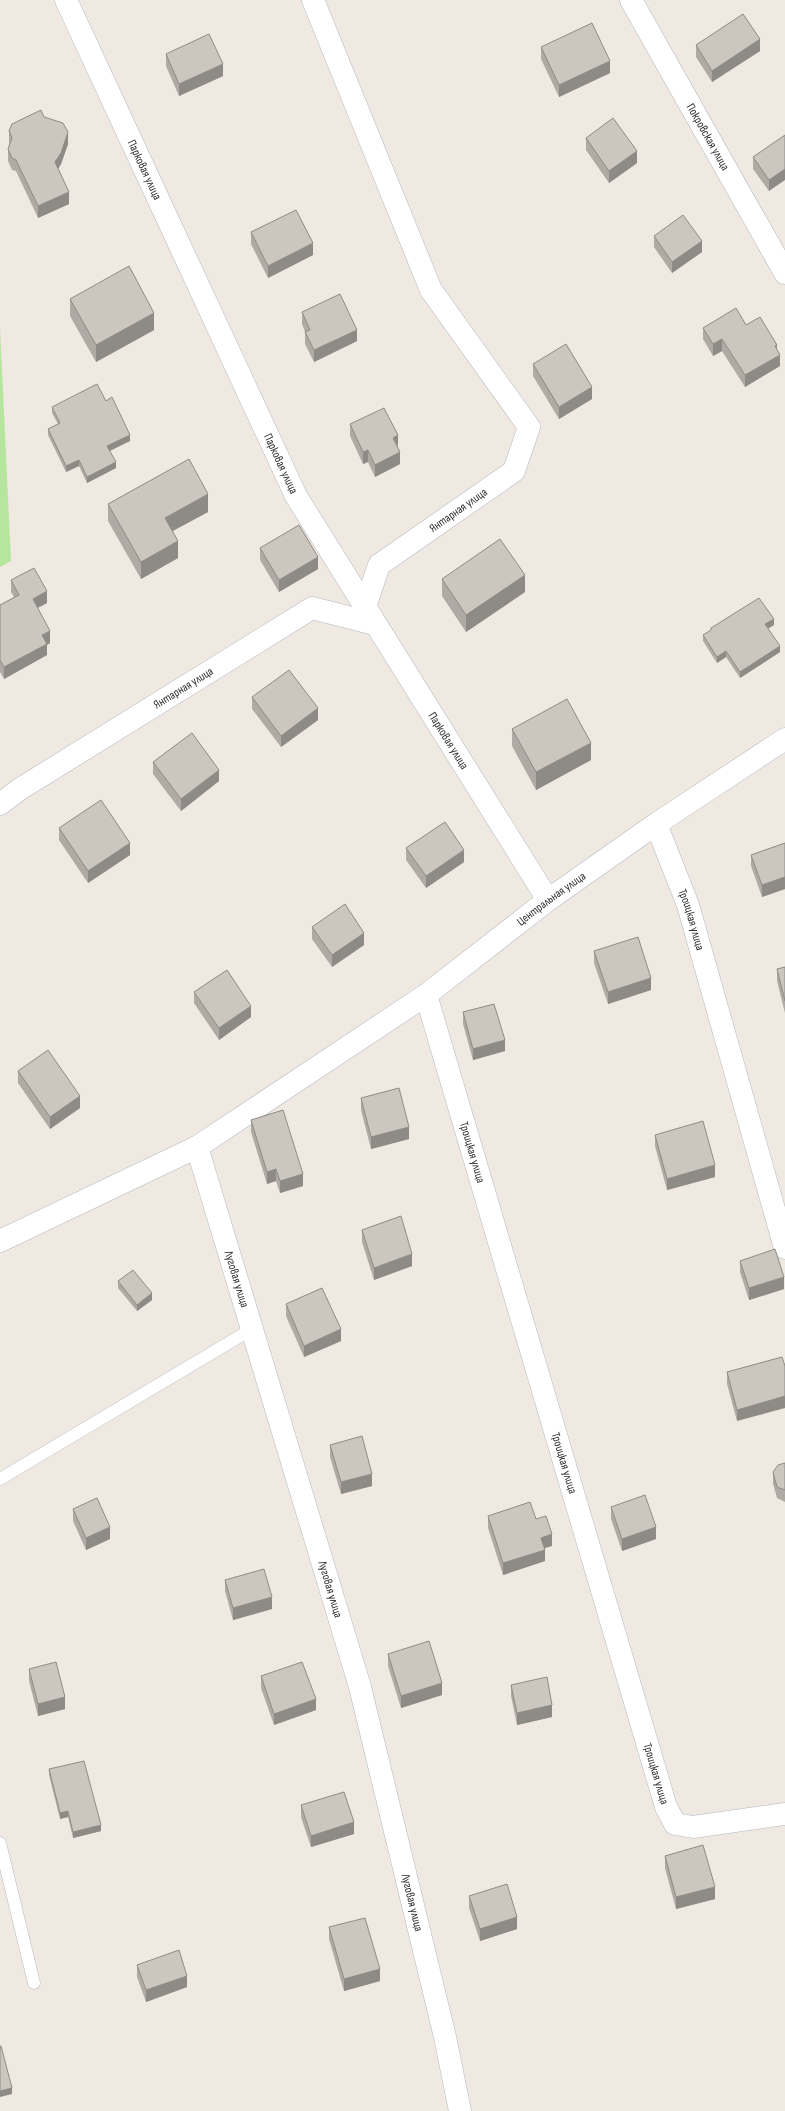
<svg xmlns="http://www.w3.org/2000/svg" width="785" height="2111" font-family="'Sofia Sans Condensed',sans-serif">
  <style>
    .green { fill: #b6e59e }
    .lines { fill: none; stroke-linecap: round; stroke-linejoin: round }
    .lane-casing { stroke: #b4b7c1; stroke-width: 13 }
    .street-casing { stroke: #b4b7c1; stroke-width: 23 }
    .lane { stroke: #fff; stroke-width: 12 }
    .street { stroke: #fff; stroke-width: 22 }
    .wall { fill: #afaba4 }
    .shaded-wall { fill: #8e8b86 }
    .building { fill: #cbc7bf; stroke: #8e8b86 }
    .labels { text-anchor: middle; stroke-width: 3.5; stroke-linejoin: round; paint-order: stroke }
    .street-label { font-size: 12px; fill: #2e2e2e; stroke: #fff }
  </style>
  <rect width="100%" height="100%" fill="#efe9e1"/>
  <polygon class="green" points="0,328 11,561 0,567"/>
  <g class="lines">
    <g class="lane-casing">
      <g id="lane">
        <polyline points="0,1479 252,1329"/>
        <polyline points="0,1843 34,1983"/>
      </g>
    </g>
    <g class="street-casing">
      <g id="street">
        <path id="s1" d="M66 0 296 496 548 900"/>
        <polyline points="313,0 431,290 529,427 514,471 379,565 365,607"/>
        <path id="s2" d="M631 0 785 273"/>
        <path id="s3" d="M0 804 20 789 312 608 375 624"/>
        <path id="s4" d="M656 824 688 905 785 1248"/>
        <path id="s5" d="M426 995 666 1807 675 1824 693 1827 785 1814"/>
        <path id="s6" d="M197 1147 360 1687 445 2037 460 2111"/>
        <path id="s7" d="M0 1241 197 1147 426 995 548 900 656 824 785 739"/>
      </g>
    </g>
    <use href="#lane" class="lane"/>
    <use href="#street" class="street"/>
  </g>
  <g class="wall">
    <polygon points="696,45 760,51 712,82 696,57"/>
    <polygon points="541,47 610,73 559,97 541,59"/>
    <polygon points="166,54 223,76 179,96 166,66"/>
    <polygon points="44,117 68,144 61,164 58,169 69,204 38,218 16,171 12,170 8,161 8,149 10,144 9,143 9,131"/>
    <polygon points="785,135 769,191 753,169 753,157"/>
    <polygon points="586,138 637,163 609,183 586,150"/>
    <polygon points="251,232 313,255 268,278 251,244"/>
    <polygon points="654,236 702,252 672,273 654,247"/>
    <polygon points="70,299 154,330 96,362 70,316"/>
    <polygon points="302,312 357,341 314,362 305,344 305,332 302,324"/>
    <polygon points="746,325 780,366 745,387 722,351 713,356 703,339 703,328"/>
    <polygon points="533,364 592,399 559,419 533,376"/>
    <polygon points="106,401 130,441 110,451 116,468 87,483 79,466 66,472 48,435 48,429 58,424 52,413 52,407"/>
    <polygon points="350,424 400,464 375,477 368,462 363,464 350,436"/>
    <polygon points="108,504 208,512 173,531 178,558 141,579 108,521"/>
    <polygon points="260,548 318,569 279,592 260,560"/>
    <polygon points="442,579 525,592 466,632 442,596"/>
    <polygon points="11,580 47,603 38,608 50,643 47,645 47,655 4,679 0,672 0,605 14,597 11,592"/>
    <polygon points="774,625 768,629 780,652 740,678 726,657 717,663 703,641 703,635 711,630 711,628"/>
    <polygon points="252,697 318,720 281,747 252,709"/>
    <polygon points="512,729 591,760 536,790 512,746"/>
    <polygon points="153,762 219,781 181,811 153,774"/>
    <polygon points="59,828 130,855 88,883 59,840"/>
    <polygon points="785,843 785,889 762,897 751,866 751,855"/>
    <polygon points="406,848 464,862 426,888 406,860"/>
    <polygon points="312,927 364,945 332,967 312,939"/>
    <polygon points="594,951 651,990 608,1004 594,963"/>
    <polygon points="785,967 785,1013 777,981 777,969"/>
    <polygon points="194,992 251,1017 219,1040 194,1003"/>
    <polygon points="463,1012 505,1051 473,1060 463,1024"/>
    <polygon points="18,1071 80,1108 50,1129 18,1083"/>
    <polygon points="361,1098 409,1139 371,1149 361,1110"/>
    <polygon points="251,1120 303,1186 280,1193 276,1181 267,1184 251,1132"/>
    <polygon points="655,1135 715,1177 667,1190 655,1146"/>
    <polygon points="362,1230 412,1266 374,1280 362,1242"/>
    <polygon points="740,1261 784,1289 749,1300 740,1272"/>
    <polygon points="118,1281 152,1300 137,1311 118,1288"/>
    <polygon points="286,1304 341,1341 304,1357 286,1316"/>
    <polygon points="782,1357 737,1421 727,1384 727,1372"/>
    <polygon points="330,1445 372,1486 341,1494 330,1457"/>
    <polygon points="785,1463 785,1502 777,1498 773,1484 773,1472"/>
    <polygon points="611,1507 656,1539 622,1551 611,1519"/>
    <polygon points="73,1509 110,1539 86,1550 73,1521"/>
    <polygon points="488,1516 536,1519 552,1546 544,1548 545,1561 503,1575 488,1528"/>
    <polygon points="225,1580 272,1609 233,1620 225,1591"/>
    <polygon points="388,1654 442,1695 401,1708 388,1666"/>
    <polygon points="29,1669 65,1709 38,1716 29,1681"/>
    <polygon points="261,1676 316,1710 274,1725 261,1688"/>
    <polygon points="511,1685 552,1717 517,1725 511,1696"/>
    <polygon points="49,1769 101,1831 73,1838 68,1817 60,1819 49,1775"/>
    <polygon points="301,1805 354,1834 311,1847 301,1817"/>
    <polygon points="665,1856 715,1899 676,1909 665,1868"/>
    <polygon points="469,1896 517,1929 480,1941 469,1908"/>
    <polygon points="329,1927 380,1981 344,1991 329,1939"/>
    <polygon points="137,1965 187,1987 146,2002 137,1977"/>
  </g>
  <g class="shaded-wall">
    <polygon points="760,39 760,51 712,82 712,71"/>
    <polygon points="610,61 610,73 559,97 559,85"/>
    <polygon points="223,64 223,76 179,96 179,84"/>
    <polygon points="68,132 68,144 61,164 55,174 55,162"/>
    <polygon points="637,151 637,163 609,183 609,171"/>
    <polygon points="785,169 785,180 769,191 769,180"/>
    <polygon points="69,192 69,204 38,218 38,206"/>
    <polygon points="702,241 702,252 672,273 672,262"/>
    <polygon points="313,243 313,255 268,278 268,266"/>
    <polygon points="154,313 154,330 96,362 96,345"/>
    <polygon points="357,330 357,341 314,362 314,350"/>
    <polygon points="722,339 722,351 713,356 713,344"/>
    <polygon points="777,345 777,357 780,355 780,366 745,387 745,375"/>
    <polygon points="592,387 592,399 559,419 559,407"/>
    <polygon points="130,435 130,441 107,452 107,446"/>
    <polygon points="398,435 398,447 393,438"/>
    <polygon points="368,450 368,462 363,464 363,452"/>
    <polygon points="400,452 400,464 375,477 375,465"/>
    <polygon points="79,460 79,466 66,472 66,466"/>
    <polygon points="116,462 116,468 87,483 87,477"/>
    <polygon points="208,494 208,512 165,535 165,518"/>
    <polygon points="178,541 178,558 141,579 141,562"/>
    <polygon points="318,557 318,569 279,592 279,580"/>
    <polygon points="525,575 525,592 466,632 466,615"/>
    <polygon points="47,591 47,603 33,610 33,599"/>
    <polygon points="774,619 774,625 765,630 765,624"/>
    <polygon points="50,631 50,643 47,645 47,655 4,679 4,667 42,635"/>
    <polygon points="780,646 780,652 740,678 740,672"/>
    <polygon points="726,651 726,657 717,663 717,657"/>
    <polygon points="318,708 318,720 281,747 281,736"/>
    <polygon points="591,743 591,760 536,790 536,772"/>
    <polygon points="219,770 219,781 181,811 181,799"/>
    <polygon points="130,843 130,855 88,883 88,871"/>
    <polygon points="464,850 464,862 426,888 426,876"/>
    <polygon points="785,877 785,889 762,897 762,885"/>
    <polygon points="364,933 364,945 332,967 332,955"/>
    <polygon points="651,978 651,990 608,1004 608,992"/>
    <polygon points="251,1006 251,1017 219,1040 219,1028"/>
    <polygon points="505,1040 505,1051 473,1060 473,1049"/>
    <polygon points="80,1096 80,1108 50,1129 50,1117"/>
    <polygon points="409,1127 409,1139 371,1149 371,1137"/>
    <polygon points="715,1165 715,1177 667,1190 667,1179"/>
    <polygon points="276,1169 276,1181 267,1184 267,1172"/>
    <polygon points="303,1174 303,1186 280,1193 280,1181"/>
    <polygon points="412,1254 412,1266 374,1280 374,1268"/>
    <polygon points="784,1277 784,1289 749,1300 749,1288"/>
    <polygon points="152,1293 152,1300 137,1311 137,1305"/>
    <polygon points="341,1329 341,1341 304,1357 304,1346"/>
    <polygon points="785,1396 785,1408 737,1421 737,1410"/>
    <polygon points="372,1474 372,1486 341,1494 341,1482"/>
    <polygon points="110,1527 110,1539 86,1550 86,1538"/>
    <polygon points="656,1527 656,1539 622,1551 622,1539"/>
    <polygon points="552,1534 552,1546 541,1549 541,1538"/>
    <polygon points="545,1550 545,1561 503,1575 503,1563"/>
    <polygon points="272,1597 272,1609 233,1620 233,1608"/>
    <polygon points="442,1683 442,1695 401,1708 401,1696"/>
    <polygon points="65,1697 65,1709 38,1716 38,1704"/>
    <polygon points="316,1699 316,1710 274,1725 274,1714"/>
    <polygon points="552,1705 552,1717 517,1725 517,1713"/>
    <polygon points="68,1811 68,1817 60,1819 60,1813"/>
    <polygon points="354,1822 354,1834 311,1847 311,1836"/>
    <polygon points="101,1825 101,1831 73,1838 73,1832"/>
    <polygon points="715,1887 715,1899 676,1909 676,1897"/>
    <polygon points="517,1917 517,1929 480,1941 480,1929"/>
    <polygon points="380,1969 380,1981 344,1991 344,1979"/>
    <polygon points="187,1976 187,1987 146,2002 146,1990"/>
    <polygon points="12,2088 12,2094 0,2097 0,2091"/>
  </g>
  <g class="building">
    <polygon points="743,14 760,39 712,71 696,45"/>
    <polygon points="592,23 610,61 559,85 541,47"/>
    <polygon points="209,34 223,64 179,84 166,54"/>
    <polygon points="41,110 44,117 63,123 68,132 61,153 55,162 69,192 38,206 16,160 12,158 8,149 12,138 9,131 12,124"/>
    <polygon points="613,118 637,151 609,171 586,138"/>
    <polygon points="785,135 785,169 769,180 753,157"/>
    <polygon points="296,210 313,243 268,266 251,232"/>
    <polygon points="683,215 702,241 672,262 654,236"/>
    <polygon points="129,266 154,313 96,345 70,299"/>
    <polygon points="340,294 357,330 314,350 305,332 310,330 302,312"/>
    <polygon points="736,308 746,325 760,317 777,345 775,346 780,355 745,375 722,339 713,344 703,328"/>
    <polygon points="566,344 592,387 559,407 533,364"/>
    <polygon points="97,384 106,401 112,397 130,435 107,446 116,462 87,477 79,460 66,466 48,429 60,423 52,407"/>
    <polygon points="384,408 398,435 393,438 400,452 375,465 368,450 363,452 350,424"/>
    <polygon points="189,459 208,494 165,518 178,541 141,562 108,504"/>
    <polygon points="299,525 318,557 279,580 260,548"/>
    <polygon points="500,539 525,575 466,615 442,579"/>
    <polygon points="34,568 47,591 33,599 50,631 42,635 47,644 4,667 0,660 0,605 19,595 11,580"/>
    <polygon points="759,598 774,619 765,624 780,646 740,672 726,651 717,657 703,635 711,630 711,628"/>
    <polygon points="289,670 318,708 281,736 252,697"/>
    <polygon points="567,699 591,743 536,772 512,729"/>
    <polygon points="192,733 219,770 181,799 153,762"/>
    <polygon points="101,800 130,843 88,871 59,828"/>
    <polygon points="445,822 464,850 426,876 406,848"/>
    <polygon points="785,843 785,877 762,885 751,855"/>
    <polygon points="345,904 364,933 332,955 312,927"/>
    <polygon points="638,937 651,978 608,992 594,951"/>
    <polygon points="785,967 785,1001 777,969"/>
    <polygon points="227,970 251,1006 219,1028 194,992"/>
    <polygon points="494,1004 505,1040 473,1049 463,1012"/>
    <polygon points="48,1050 80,1096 50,1117 18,1071"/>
    <polygon points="399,1088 409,1127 371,1137 361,1098"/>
    <polygon points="283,1110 303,1174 280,1181 276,1169 267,1172 251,1120"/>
    <polygon points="703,1121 715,1165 667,1179 655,1135"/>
    <polygon points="401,1216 412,1254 374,1268 362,1230"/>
    <polygon points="775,1249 784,1277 749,1288 740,1261"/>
    <polygon points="133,1270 152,1293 137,1305 118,1281"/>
    <polygon points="322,1288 341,1329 304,1346 286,1304"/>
    <polygon points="782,1357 785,1366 785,1396 737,1410 727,1372"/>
    <polygon points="362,1436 372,1474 341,1482 330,1445"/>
    <polygon points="785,1463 785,1490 777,1487 773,1472 778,1465"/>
    <polygon points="645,1495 656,1527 622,1539 611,1507"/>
    <polygon points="97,1498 110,1527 86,1538 73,1509"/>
    <polygon points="530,1502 536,1519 546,1516 552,1534 541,1538 545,1550 503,1563 488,1516"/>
    <polygon points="264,1569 272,1597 233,1608 225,1580"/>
    <polygon points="429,1641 442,1683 401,1696 388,1654"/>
    <polygon points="56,1662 65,1697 38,1704 29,1669"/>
    <polygon points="302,1662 316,1699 274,1714 261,1676"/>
    <polygon points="547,1677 552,1705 517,1713 511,1685"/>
    <polygon points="84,1761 101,1825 73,1832 68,1811 60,1813 49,1769"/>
    <polygon points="344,1792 354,1822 311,1836 301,1805"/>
    <polygon points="703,1845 715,1887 676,1897 665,1856"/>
    <polygon points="507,1884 517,1917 480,1929 469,1896"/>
    <polygon points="365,1918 380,1969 344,1979 329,1927"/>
    <polygon points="179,1950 187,1976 146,1990 137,1965"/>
    <polygon points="0,2046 1,2046 12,2088 0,2091"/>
  </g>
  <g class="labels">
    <g class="street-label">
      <text dy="4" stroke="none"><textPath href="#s2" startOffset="157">Покровская улица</textPath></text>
      <text dy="4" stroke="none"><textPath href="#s1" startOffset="187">Парковая улица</textPath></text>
      <text dy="4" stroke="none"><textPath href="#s1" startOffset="511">Парковая улица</textPath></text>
      <text transform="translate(458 510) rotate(-35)" y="4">Янтарная улица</text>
      <text dy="4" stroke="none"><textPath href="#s3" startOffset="217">Янтарная улица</textPath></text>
      <text dy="4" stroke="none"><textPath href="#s1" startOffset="835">Парковая улица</textPath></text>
      <text dy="4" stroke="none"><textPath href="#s7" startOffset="651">Центральная улица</textPath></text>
      <text dy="4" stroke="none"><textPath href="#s4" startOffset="102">Троицкая улица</textPath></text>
      <text dy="4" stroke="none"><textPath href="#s5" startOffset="164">Троицкая улица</textPath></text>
      <text dy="4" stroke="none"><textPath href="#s6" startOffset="138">Луговая улица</textPath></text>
      <text dy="4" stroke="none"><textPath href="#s5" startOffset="488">Троицкая улица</textPath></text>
      <text dy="4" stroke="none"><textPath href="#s6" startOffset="462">Луговая улица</textPath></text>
      <text dy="4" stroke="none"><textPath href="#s5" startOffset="812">Троицкая улица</textPath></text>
      <text dy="4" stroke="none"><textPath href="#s6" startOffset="786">Луговая улица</textPath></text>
    </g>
  </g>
</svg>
